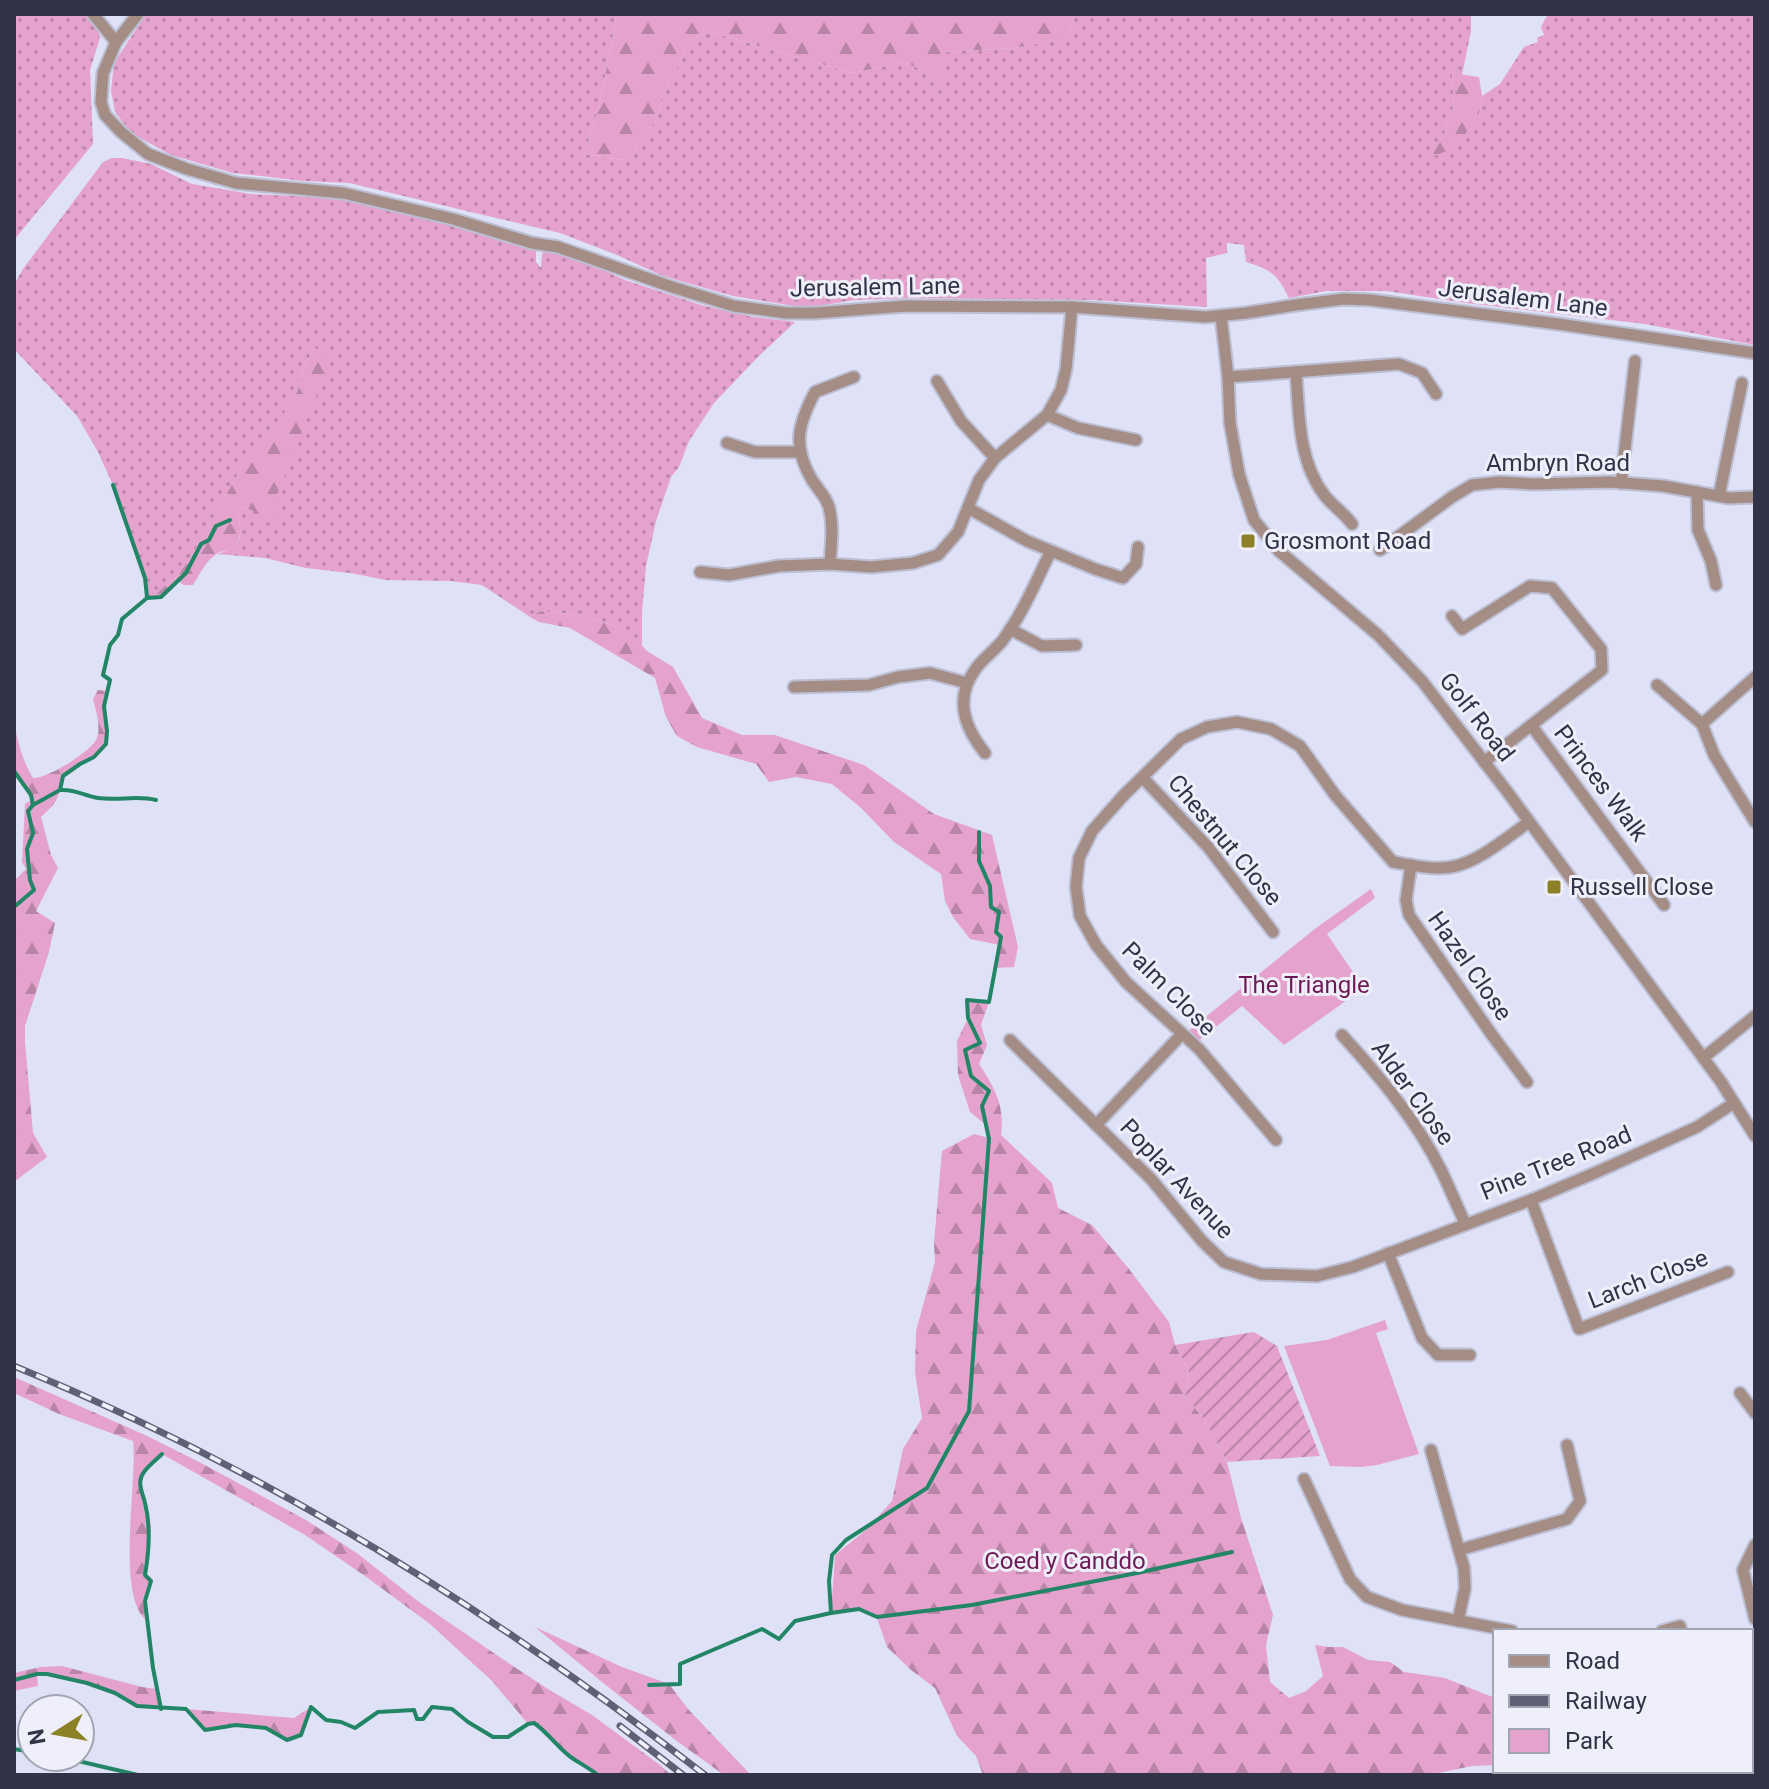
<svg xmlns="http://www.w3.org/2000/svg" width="1769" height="1789" font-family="Roboto,sans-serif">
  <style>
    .grass { fill: url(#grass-dots) }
    .forest { fill: url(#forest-firs) }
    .park { fill: #e4a2cc }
    .garden { fill: url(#garden-furrows) }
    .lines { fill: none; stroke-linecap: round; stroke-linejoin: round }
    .stream { stroke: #228666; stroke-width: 4 }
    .street-casing { stroke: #bcbed3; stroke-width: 15 }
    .street { stroke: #a48d84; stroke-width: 11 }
    .rail-casing { stroke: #5f6074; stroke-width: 7 }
    .rail { stroke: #eeeffa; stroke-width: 4; stroke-dasharray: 12; stroke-linecap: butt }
    .poi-dot { fill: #8d8128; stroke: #eeeffa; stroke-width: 3 }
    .labels { text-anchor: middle; stroke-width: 6; stroke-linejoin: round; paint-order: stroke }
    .street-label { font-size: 24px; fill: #323347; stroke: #eeeffa }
    .poi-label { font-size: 24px; fill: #323347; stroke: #eeeffa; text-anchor: start }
    .park-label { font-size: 24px; fill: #6c1955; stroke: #eeeffa }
  </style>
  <defs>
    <pattern id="grass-dots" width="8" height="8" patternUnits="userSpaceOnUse" patternTransform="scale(2)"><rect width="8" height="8" fill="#e4a2cc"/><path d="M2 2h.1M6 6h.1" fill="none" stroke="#b985a7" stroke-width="1.8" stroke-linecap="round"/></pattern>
    <pattern id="forest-firs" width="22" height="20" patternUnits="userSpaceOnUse" patternTransform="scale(2)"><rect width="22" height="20" fill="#e4a2cc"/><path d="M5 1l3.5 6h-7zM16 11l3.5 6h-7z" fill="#b985a7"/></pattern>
    <pattern id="garden-furrows" width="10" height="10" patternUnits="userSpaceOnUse" patternTransform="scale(2)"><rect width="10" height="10" fill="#e4a2cc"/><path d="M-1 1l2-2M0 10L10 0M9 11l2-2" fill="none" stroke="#b985a7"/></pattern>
  </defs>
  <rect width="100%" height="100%" fill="#dfe1f6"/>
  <g class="grass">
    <polygon points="14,14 85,14 98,30 100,38 90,70 93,144 14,240"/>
    <path d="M146 14H617L600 102 585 154 622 160 635 153 639 141 657 119 662 95 678 66 686 44 707 31 852 73 882 67 903 61 924 71 943 92 944 52 1015 48 1057 40 1071 29 1075 14H1471V31L1462 75 1452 74 1454 104 1445 132 1430 157 1479 115 1482 96 1500 84 1524 47 1538 42 1537 38 1544 35 1541 27 1548 14H1755V345L1645 324 1466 303 1387 291H1326L1289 298C1277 273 1271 270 1246 262L1244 245 1227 243V253L1206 258 1207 307 1091 300 911 298 854 300 807 308 733 296 663 276 617 255 560 233 349 183 304 181 233 173 171 155 131 133 115 112 111 91 114 63Z"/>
    <path d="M112 158H122L151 164 192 184 251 194 339 198 380 207 425 217 536 250V262L541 268 542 254 546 249 581 260 625 280 701 305 753 317 795 322 757 358 714 403 689 441 679 467 671 477 656 521 646 566 642 613V646L634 637 615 626 578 615 541 611 530 617 482 585 451 581 386 580 350 573 306 568 265 558 217 554C244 547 242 535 238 512L242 506 253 511 277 495 314 347 300 376 298 390 279 423 271 428 258 448 243 465 188 562 175 578 152 597 147 598 145 577 113 485 97 450 77 416 14 349V285L23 269 103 162Z"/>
  </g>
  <g class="forest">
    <polygon points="617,14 1075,14 1071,29 1058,40 1015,48 944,52 944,93 924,71 903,61 882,67 852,73 707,31 686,44 678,66 662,95 657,119 639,141 635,153 622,160 585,154 600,102"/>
    <polygon points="1452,73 1479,77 1482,96 1479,115 1463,137 1449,150 1429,158 1445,132 1454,104"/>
    <path d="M314 347 331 359 277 495 279 513 276 519 266 523 256 519 253 511 242 506 238 512C240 526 244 539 231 549 227 551 222 551 218 553 207 559 200 574 193 585H184L179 582 167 590 161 597H152L175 578 188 562 243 465 258 448 271 428 279 422 298 390 300 376Z"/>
    <polygon points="541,611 578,615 615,626 634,637 647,651 673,667 702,718 742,735 775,735 864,765 934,814 992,835 1018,947 1014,967 995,968 1000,945 970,939 953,917 945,901 941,874 894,842 861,808 832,784 796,777 769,782 756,764 697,747 677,736 666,717 655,678 570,628 539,622 530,617"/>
    <path d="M98 690 108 691C104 708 107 714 107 730 107 750 94 755 80 764 74 767 69 772 63 776 57 799 60 800 41 817L51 855 58 868 36 911 55 923 49 952 25 1026V1042L33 1133 47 1157 14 1182V881L26 869 22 862 25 804 33 799 14 771V722C18 742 22 760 33 778 47 779 92 751 97 738 101 726 96 711 93 699Z"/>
    <path d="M967 1000 989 1002 981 1025 987 1045 979 1064C995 1088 1005 1106 1001 1135L1052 1183 1058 1208 1092 1225 1129 1269 1169 1322 1175 1345 1189 1371 1185 1396 1205 1420 1227 1462 1241 1518 1273 1615 1266 1645 1270 1682 1289 1698 1306 1691 1323 1676 1315 1645 1329 1647H1343L1368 1660 1390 1662 1404 1672 1445 1678 1495 1698V1765L1472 1766 1428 1775H983L976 1756 957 1736 935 1688 911 1670 887 1647 877 1618 859 1609 831 1613 835 1555 866 1530 892 1501 903 1449 922 1418 915 1372 916 1331 935 1262 934 1243 942 1151 974 1134 989 1138 987 1126 970 1112 958 1075 957 1041 968 1018Z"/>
    <path d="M14 1377 145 1435 201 1463 306 1520 358 1554 419 1602 504 1660 548 1689 592 1715 660 1765 671 1775H598C590 1769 583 1765 575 1760 560 1751 549 1733 534 1723L528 1724 492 1681 430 1624 365 1576 305 1535 162 1454C157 1460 148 1466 144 1472 136 1483 143 1492 145 1503 151 1526 149 1552 145 1575L151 1581 145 1601 147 1621C115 1596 138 1481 133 1441L59 1414 14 1393Z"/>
    <polygon points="535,1627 622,1667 669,1684 688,1709 751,1775 724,1775 678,1742 602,1682"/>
    <polygon points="62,1666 142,1687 157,1689 161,1709 137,1706 115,1693 87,1683 47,1674 37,1674 38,1686 14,1691 14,1673 41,1667"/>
    <polygon points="311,1707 301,1735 287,1740 266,1728 236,1725 205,1730 186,1709 294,1718"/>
  </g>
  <g class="park">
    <polygon points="1371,889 1375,898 1327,934 1364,988 1284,1045 1242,1006 1198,1041 1188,1031 1316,928"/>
    <polygon points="1385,1320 1388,1329 1376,1333 1419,1454 1377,1465 1361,1467 1330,1466 1284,1346 1327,1340"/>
  </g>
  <polygon class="garden" points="1254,1332 1277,1346 1320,1456 1227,1462 1205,1420 1185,1396 1189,1371 1175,1345"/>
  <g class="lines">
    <g class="stream">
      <polyline points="113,485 145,578 147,597"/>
      <polyline points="14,771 31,795 33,805"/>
      <path d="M61 790C75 789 85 796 98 798 118 801 137 795 156 800"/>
      <polyline points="14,907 34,890 30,880 27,849 33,833 28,811 33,805 60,790 63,776 80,764 94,757 106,744 107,731 104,706 110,680 103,675 110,645 118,635 122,619 147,598 161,597 186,573 201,544 209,540 216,526 230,520"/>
      <polyline points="831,1613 829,1581 832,1555 846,1540 927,1488 969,1411 989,1139 982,1106 989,1091 971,1076 965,1050 980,1043 968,1018 967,1000 989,1002 1001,937 996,932 999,912 991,907 990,886 979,861 979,832"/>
      <path d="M14 1680 37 1674H47L87 1683 115 1693 137 1706 186 1709 205 1730 236 1725 266 1728 287 1740 301 1735 311 1707 326 1720 341 1722 355 1728 378 1712 414 1710 417 1719H423L432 1707 452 1709 468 1722 493 1737H508L528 1724 534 1723C549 1733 560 1751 575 1760 583 1765 590 1769 598 1775"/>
      <polyline points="649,1685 680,1684 680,1664 762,1629 779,1639 795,1621 831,1613 859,1609 877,1617 972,1605 1137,1573 1232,1552"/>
      <path d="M161 1709 153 1668 145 1601 151 1581 145 1575C149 1552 151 1526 145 1503 143 1493 136 1483 144 1472 148 1466 156 1460 162 1454"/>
      <polyline points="14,1749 32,1752"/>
      <polyline points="61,1757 138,1775"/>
    </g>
    <g class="street-casing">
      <g id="street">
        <polyline points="93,14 116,42"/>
        <polyline points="138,14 116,42 103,73 101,102 105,115 121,132 148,154 187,169 236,183 343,193 453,219 532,243 558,247 672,287 734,306 786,313 815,313 906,306 1072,307 1205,317 1246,313 1296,305 1344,299 1370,300 1558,324 1755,353"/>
        <polyline points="1221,316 1228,377 1230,423 1239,474 1254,520 1279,551 1378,635 1422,681 1506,790 1721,1082 1755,1136"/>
        <path d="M1296 372C1299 413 1298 462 1325 496 1333 506 1344 513 1352 524"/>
        <polyline points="1228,377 1399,364 1422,373 1436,394"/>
        <polyline points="937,381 961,421 995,458"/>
        <polyline points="1047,415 1078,428 1136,440"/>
        <polyline points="727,443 755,452 801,452"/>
        <polyline points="1621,483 1635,361"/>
        <polyline points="1697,492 1698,530 1711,561 1716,585"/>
        <polyline points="1719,496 1742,383"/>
        <polyline points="968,508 1027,541 1095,569 1123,578 1136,564 1138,547"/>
        <polyline points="1380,550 1452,497 1472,485 1500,482 1533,484 1610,482 1663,486 1729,498 1755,497"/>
        <path d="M830 564C831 545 834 526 829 507 826 497 818 489 812 480 792 446 798 424 815 392L854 377"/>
        <polyline points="700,572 729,575 779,566 830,564 871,567 913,563 938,555 958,532 979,480 995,458 1047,415 1061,390 1066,369 1072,307"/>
        <polyline points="1452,616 1462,629 1530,586 1552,588 1601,649 1602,670 1484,762"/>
        <polyline points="1010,629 1042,646 1076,645"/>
        <polyline points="1657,685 1702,724 1714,755 1755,822"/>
        <polyline points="794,687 869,685 898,677 930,673 967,683"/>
        <polyline points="1702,724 1755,677"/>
        <polyline points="1531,725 1664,905"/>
        <path d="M985 753C963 726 954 697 977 667 985 657 995 650 1003 640 1023 613 1036 581 1051 551"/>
        <polyline points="1143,778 1208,847 1273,932"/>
        <polyline points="1411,865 1406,900 1409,915 1492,1035 1527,1082"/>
        <path d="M1342 1035C1380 1077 1417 1121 1442 1172 1450 1189 1457 1206 1465 1223"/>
        <polyline points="1010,1040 1151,1179 1202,1241 1224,1262 1261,1274 1317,1276 1353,1267 1531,1200 1597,1172 1697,1127 1734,1103"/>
        <polyline points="1703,1058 1755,1016"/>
        <polyline points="1096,1125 1182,1034"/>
        <path d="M1276 1140 1199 1049 1126 982 1096 945 1080 916 1076 887 1079 858 1092 831 1123 796 1181 739 1207 727 1237 722 1271 729 1300 746 1335 795 1393 862C1412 865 1432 870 1451 867 1479 862 1506 838 1529 822"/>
        <polyline points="1531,1200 1579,1329 1728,1272"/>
        <polyline points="1388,1253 1422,1338 1438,1355 1470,1355"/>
        <polyline points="1740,1393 1755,1413"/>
        <polyline points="1431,1450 1464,1568 1465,1588 1458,1621"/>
        <polyline points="1304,1479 1350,1579 1367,1597 1402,1610 1512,1631"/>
        <polyline points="1755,1545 1743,1570 1755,1619"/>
        <polyline points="1459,1550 1567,1519 1580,1501 1567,1445"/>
        <polyline points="1662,1631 1680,1626 1681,1631"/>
        <polyline points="1617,1771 1618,1775"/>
      </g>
    </g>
    <use href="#street" class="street"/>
    <g class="rail-casing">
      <g id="rail">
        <path d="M14 1366C263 1468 493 1611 705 1775"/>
        <polyline points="620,1726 683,1775"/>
      </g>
    </g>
    <use href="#rail" class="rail"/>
  </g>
  <g class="poi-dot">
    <rect x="1240" y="533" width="16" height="16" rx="4"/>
    <rect x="1546" y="879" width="16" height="16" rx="4"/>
  </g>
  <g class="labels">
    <g class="street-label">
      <text transform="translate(875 287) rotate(-1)" y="8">Jerusalem Lane</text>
      <text transform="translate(1523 298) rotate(7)" y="8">Jerusalem Lane</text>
      <text x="1558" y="471">Ambryn Road</text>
      <text transform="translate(1477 717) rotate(52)" y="8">Golf Road</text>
      <text transform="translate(1601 783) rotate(53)" y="8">Princes Walk</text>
      <text transform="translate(1225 840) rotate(50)" y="8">Chestnut Close</text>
      <text transform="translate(1470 966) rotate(55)" y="8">Hazel Close</text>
      <text transform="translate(1169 989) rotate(45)" y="8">Palm Close</text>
      <text transform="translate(1413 1093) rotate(54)" y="8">Alder Close</text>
      <text transform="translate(1556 1163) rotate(-22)" y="8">Pine Tree Road</text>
      <text transform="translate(1177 1179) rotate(47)" y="8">Poplar Avenue</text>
      <text transform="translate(1648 1279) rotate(-21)" y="8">Larch Close</text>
    </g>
    <g class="poi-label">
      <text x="1264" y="549">Grosmont Road</text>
      <text x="1570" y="895">Russell Close</text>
    </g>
    <g class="park-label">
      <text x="1304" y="993">The Triangle</text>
      <text x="1065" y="1569">Coed y Canddo</text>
    </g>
  </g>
  <rect width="1769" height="1789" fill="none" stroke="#323347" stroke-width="32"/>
  <rect x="1493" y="1629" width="260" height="144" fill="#eeeffa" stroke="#a3a4b2" stroke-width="2"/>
  <rect x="1509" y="1655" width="40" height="12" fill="#a48d84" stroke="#a3a4b2" stroke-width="2"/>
  <text x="1565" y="1669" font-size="24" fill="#323347">Road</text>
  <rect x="1509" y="1695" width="40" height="12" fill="#5f6074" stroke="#a3a4b2" stroke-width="2"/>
  <text x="1565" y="1709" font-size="24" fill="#323347">Railway</text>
  <rect x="1509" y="1729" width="40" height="24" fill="#e4a2cc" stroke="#a3a4b2" stroke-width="2"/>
  <text x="1565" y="1749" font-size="24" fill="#323347">Park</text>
  <g transform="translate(56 1733) rotate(259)"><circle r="38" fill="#eeeffa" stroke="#a3a4b2" stroke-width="2"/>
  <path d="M0-6L14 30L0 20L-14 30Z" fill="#8d8128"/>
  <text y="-12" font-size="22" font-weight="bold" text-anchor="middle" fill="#323347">N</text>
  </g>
</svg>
